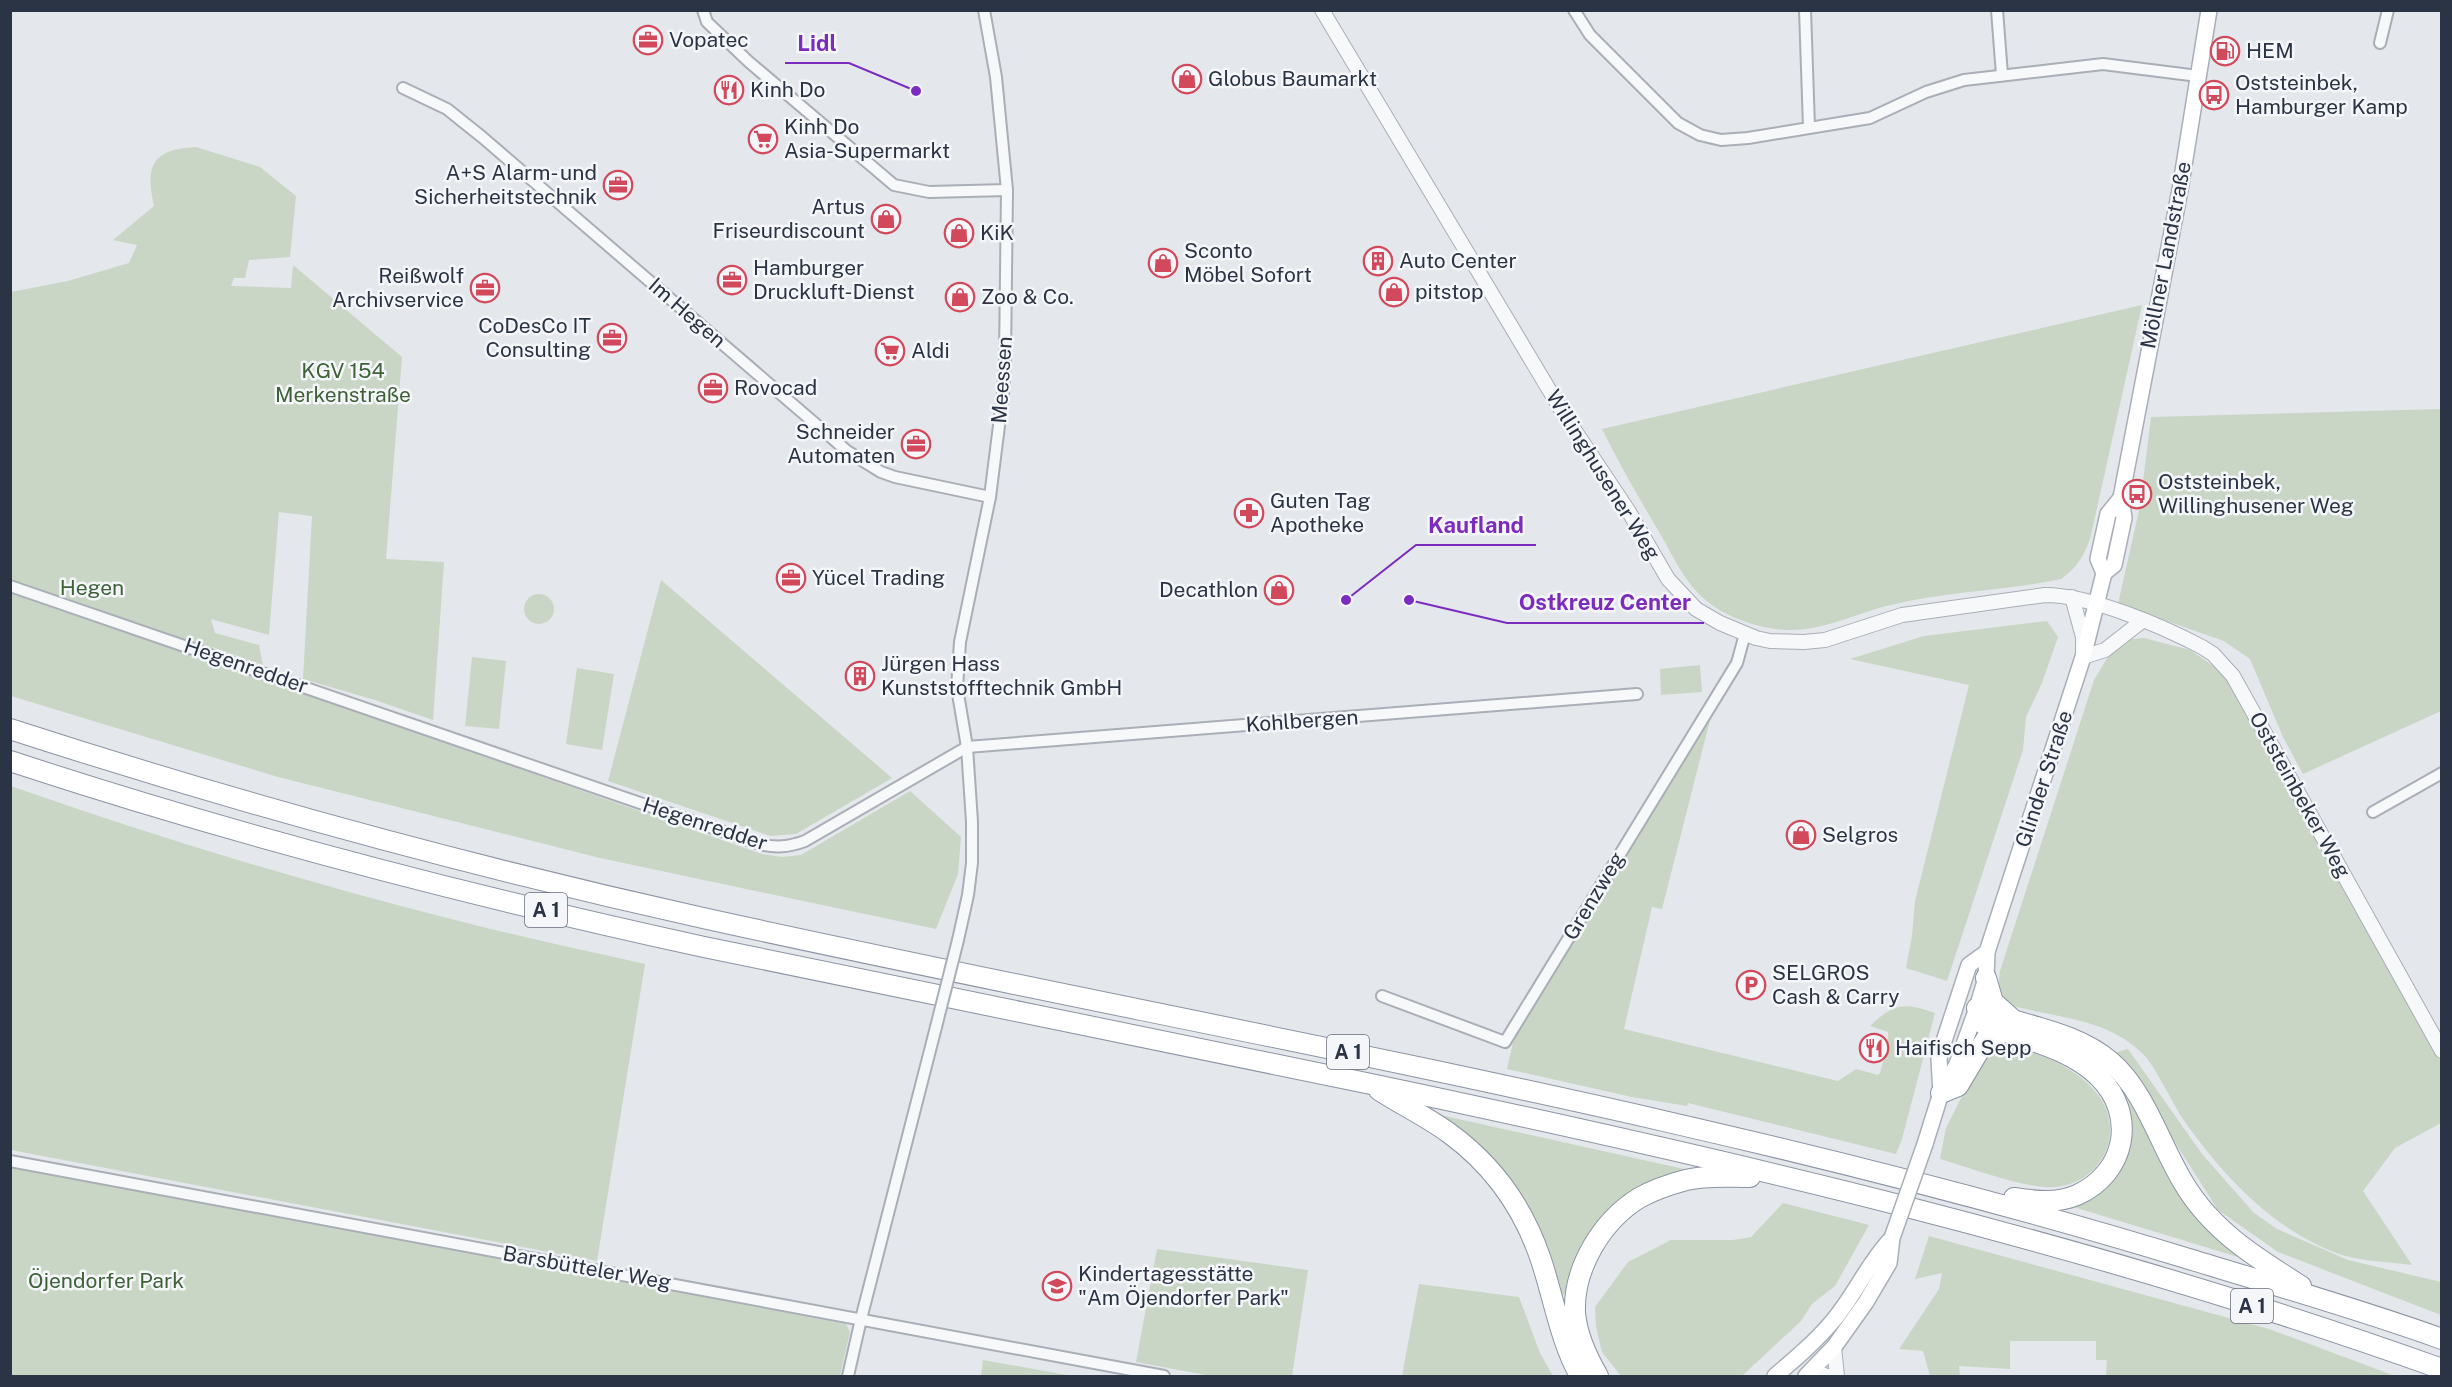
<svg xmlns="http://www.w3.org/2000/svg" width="2452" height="1387" font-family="'Public Sans',sans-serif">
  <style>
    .green { fill: #c9d6c5 }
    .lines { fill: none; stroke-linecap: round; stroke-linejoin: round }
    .minor-casing { stroke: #a9aeb7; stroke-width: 14 }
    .tertiary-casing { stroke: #a9aeb7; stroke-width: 16 }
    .secondary-casing { stroke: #a9aeb7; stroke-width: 18 }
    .motorway-casing { stroke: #8b94a3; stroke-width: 22 }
    .minor { stroke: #f7f8fa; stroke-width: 10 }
    .tertiary { stroke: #f7f8fa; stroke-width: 14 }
    .secondary { stroke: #fff; stroke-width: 15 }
    .motorway { stroke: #fff; stroke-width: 20 }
    .minor-bridge-casing { stroke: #a9aeb7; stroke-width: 14; stroke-linecap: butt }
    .secondary-bridge-casing { stroke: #a9aeb7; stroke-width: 18; stroke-linecap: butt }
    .minor-bridge { stroke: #f7f8fa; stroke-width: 10 }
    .secondary-bridge { stroke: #fff; stroke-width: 15 }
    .labels { text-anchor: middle; stroke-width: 5; stroke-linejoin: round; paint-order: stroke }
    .shield { fill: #f4f6f9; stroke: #676e7b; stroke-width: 1.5 }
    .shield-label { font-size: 20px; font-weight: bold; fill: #2b3445 }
    .poi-label { font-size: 21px; fill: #2b3445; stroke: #f4f6f9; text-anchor: start }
    .street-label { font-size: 21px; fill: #2b3445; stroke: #f4f6f9 }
    .park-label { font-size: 21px; fill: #3f6138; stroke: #f4f6f9 }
    .leader { fill: none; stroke: #7b2cbf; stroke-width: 2 }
    .callout-dot { fill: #7b2cbf; stroke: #f4f6f9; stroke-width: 2 }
    .callout-label { font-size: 22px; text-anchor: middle; font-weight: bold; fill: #7b2cbf; stroke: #f4f6f9; stroke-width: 5; stroke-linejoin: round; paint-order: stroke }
  </style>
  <rect width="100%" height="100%" fill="#e4e7ec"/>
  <g class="green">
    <path d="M196 147 260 167 296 196 290 257 249 260 245 278H234L231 286 291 288 293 265 402 357 386 559 444 562 433 720 375 700 303 679 312 516 279 512 269 635 211 619 215 633 259 645 263 665 212 647 208 660 762 854 782 857 801 855 910 791 961 837 958 874 936 929 600 858 278 777 11 696V292L68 281 129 263 137 245 113 240 154 206C145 166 152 149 196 147Z"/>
    <path d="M2142 305 2091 535C2085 555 2078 567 2061 579 2006 591 1947 591 1891 605 1857 613 1825 630 1790 630 1760 630 1720 616 1699 594 1683 578 1673 556 1662 537 1641 501 1620 466 1602 429Z"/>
    <polygon points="2441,409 2441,711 2303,774 2283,737 2250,659 2224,641 2118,604 2140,506 2151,417"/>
    <polygon points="661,580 892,778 796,834 771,836 608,781"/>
    <circle cx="539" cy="609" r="15"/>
    <polygon points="2047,621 2058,637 2042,683 2026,717 2023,750 1947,981 1906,968 1912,936 1915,901 1969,685 1850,659 1924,636"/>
    <path d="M2144 638 2190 650 2228 676 2441 1062V1123L2395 1148 2363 1191 2412 1265C2391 1262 2358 1261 2339 1254 2272 1229 2223 1176 2183 1119 2171 1101 2155 1065 2142 1053 2105 1017 2053 1018 2006 1004L1997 993 2000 971 2094 680 2113 648 2122 640Z"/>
    <polygon points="472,657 506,661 499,729 465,726"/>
    <polygon points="1700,665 1702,692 1661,695 1660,669"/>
    <polygon points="577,668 614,674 602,750 566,744"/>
    <path d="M1709 715 1711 716 1662 909 1652 907 1624 1029 1838 1081 1856 1069 1878 1075 1880 1073 1888 1044V1032L1870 1026C1894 1003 1904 1002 1935 1013L1902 1139 1896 1154 1688 1103 1687 1106 1632 1097 1507 1069 1515 1034Z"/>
    <path d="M11 786C158 838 308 883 459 921 521 937 583 950 645 964L597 1261 11 1150Z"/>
    <path d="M2009 1043C2039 1054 2071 1065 2093 1089 2128 1125 2106 1182 2056 1187 2027 1190 1969 1167 1940 1159L1946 1128 1983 1054 1996 1045Z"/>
    <polygon points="2128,1049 2202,1154 2254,1213 2277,1229 2348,1260 2441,1282 2441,1315 2278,1252 2218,1210 2143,1092 2114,1053"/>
    <polygon points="2114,1076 2179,1187 2240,1254 2238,1257 2067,1205 2121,1165 2109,1079"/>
    <polygon points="1440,1115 1684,1169 1686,1174 1655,1183 1621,1197 1581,1245 1569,1291 1557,1299 1536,1229 1510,1180 1444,1121"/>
    <polygon points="11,1165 846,1324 850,1332 840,1376 11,1376"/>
    <polygon points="1783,1203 1869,1225 1835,1286 1812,1304 1801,1321 1742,1376 1621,1376 1602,1352 1596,1327 1595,1307 1628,1262 1671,1240 1733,1240 1751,1237"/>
    <polygon points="1929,1236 2269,1329 2395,1376 2106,1376 2107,1360 2096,1360 2096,1341 2010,1341 2010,1369 1959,1366 1960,1376 1930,1376 1923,1351 1899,1349 1939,1289 1942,1273 1915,1279"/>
    <polygon points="1157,1249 1308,1270 1292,1376 1211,1376 1136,1362"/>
    <polygon points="1419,1284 1519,1297 1540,1353 1553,1376 1402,1376"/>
    <polygon points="983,1360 1073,1376 981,1376"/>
  </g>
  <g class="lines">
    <g class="minor-casing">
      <g id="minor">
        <polyline points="703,10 707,22 749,62 894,185 929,192 1007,190"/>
        <polyline points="1574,10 1590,35 1678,123 1700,135 1721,140 1748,138 1870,118 1926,92 1964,80 2103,64 2198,76"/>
        <polyline points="1805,10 1809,127"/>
        <polyline points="1997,10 2002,75"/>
        <polyline points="2380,43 2388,10"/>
        <polyline points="403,88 447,109 482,137 847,451 881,472 895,477 990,497"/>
        <path d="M10 586 759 844C776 848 789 847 805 841L967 747 1637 694"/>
        <polyline points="2373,812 2442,773"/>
        <polyline points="958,940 968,895 972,863 972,822 967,747 957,688 960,642 990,497 1003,394 1005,359 1007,190 996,77 984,10"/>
        <polyline points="1382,996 1505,1042 1737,663 1745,634"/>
        <polyline points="10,1161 1164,1376"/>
        <polyline points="848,1376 861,1319 936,1027"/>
      </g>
    </g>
    <g class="tertiary-casing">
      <g id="tertiary">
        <path d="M1322 10 1563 413 1629 512 1668 579 1696 609 1720 623 1756 638 1770 641 1804 642 1825 640 1902 615 2045 595C2090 595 2162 626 2202 647L2213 654 2233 676 2442 1051"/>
        <polyline points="2072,597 2083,637 2083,657 2105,650 2142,621"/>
        <polyline points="1834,1347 1837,1376"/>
        <polyline points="1811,1371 1827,1376"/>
      </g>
    </g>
    <g class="secondary-casing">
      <g id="secondary">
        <polyline points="2104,573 2114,565 2124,518 2121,498 2180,190 2209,10"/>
        <polyline points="1941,1093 1939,1059 1943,1044 1969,965 1987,952"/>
        <polyline points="1925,1144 1941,1093 1957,1064 1977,1008 1986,978 1987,952 2083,657 2104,573 2098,559 2108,514 2121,498"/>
        <path d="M1775 1376C1795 1359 1815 1342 1832 1322 1855 1295 1868 1263 1892 1238"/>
        <polyline points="1806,1376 1834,1347 1866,1302 1889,1263 1892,1238"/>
      </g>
    </g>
    <g class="motorway-casing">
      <g id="motorway">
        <path d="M10 729C238 803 469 866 703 918 1200 1028 1702 1110 2189 1259 2274 1285 2359 1309 2442 1339"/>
        <path d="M10 761C238 836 470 896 704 947 926 994 1149 1037 1371 1084 1732 1160 2094 1244 2442 1369"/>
        <polyline points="1986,978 1993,1002 2011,1018"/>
        <path d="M1977 1008C2020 1026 2074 1030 2111 1062 2144 1090 2160 1144 2183 1182 2211 1230 2255 1257 2301 1286"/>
        <path d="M1983 1024C2021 1039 2069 1047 2099 1077 2137 1115 2126 1173 2077 1195 2056 1204 2036 1201 2014 1198"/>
        <path d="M1379 1090C1402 1105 1427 1117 1449 1133 1493 1165 1524 1209 1541 1260 1554 1299 1560 1340 1580 1376"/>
        <polyline points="1941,1093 1958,1086 1986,1039 2004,1032"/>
        <path d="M1598 1376C1587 1357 1577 1336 1575 1313 1573 1268 1602 1221 1639 1198 1653 1190 1671 1184 1686 1180 1707 1175 1729 1177 1750 1177"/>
      </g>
    </g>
    <use href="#minor" class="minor"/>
    <use href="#tertiary" class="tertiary"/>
    <use href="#secondary" class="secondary"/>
    <use href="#motorway" class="motorway"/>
    <g class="minor-bridge-casing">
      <polyline id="minor-bridge" points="936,1027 958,940"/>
    </g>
    <g class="secondary-bridge-casing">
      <polyline id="secondary-bridge" points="1892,1238 1925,1144"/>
    </g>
    <use href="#minor-bridge" class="minor-bridge"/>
    <use href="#secondary-bridge" class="secondary-bridge"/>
  </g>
  <defs>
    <g id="office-ring" transform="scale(1.5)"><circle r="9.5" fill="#f4f6f9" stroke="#d1495b" stroke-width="1.5"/><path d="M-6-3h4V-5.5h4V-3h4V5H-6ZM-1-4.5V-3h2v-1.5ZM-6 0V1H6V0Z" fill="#d1495b"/></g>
    <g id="fuel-ring" transform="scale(1.5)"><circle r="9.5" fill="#f4f6f9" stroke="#d1495b" stroke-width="1.5"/><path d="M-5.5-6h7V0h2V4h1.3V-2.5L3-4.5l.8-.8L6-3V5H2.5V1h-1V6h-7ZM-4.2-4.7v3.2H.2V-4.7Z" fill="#d1495b"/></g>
    <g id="shop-ring" transform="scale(1.5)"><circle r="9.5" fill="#f4f6f9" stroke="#d1495b" stroke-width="1.5"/><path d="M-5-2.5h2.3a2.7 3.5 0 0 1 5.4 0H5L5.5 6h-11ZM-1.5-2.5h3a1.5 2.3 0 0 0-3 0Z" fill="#d1495b"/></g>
    <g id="restaurant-ring" transform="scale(1.5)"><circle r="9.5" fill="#f4f6f9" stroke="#d1495b" stroke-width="1.5"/><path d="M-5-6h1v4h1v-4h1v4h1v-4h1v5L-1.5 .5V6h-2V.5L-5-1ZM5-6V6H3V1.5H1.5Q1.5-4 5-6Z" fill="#d1495b"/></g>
    <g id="bus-ring" transform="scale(1.5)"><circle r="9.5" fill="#f4f6f9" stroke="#d1495b" stroke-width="1.5"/><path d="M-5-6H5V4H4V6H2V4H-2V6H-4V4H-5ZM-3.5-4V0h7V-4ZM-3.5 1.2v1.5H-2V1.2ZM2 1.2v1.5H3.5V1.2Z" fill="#d1495b"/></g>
    <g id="supermarket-ring" transform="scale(1.5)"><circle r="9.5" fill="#f4f6f9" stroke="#d1495b" stroke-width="1.5"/><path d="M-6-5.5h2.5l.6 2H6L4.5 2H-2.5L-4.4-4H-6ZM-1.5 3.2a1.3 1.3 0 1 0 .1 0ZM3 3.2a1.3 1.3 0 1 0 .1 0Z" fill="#d1495b"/></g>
    <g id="building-ring" transform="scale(1.5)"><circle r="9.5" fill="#f4f6f9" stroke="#d1495b" stroke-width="1.5"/><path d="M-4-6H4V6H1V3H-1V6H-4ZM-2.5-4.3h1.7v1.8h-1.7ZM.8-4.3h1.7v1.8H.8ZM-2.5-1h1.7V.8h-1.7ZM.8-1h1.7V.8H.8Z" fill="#d1495b"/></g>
    <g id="pharmacy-ring" transform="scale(1.5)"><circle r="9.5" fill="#f4f6f9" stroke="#d1495b" stroke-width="1.5"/><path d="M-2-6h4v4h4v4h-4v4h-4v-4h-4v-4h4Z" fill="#d1495b"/></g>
    <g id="parking-ring" transform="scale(1.5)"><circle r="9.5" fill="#f4f6f9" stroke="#d1495b" stroke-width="1.5"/><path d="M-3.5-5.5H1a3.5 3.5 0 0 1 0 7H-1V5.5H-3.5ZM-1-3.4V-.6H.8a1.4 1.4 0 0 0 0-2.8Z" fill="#d1495b"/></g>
    <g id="school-ring" transform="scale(1.5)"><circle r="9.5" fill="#f4f6f9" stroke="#d1495b" stroke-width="1.5"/><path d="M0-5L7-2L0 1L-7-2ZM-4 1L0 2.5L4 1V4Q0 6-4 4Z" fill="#d1495b"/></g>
  </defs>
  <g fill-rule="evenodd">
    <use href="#office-ring" x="648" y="40"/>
    <use href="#fuel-ring" x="2225" y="51"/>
    <use href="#shop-ring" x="1187" y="79"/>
    <use href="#restaurant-ring" x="729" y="90"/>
    <use href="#bus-ring" x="2214" y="95"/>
    <use href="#supermarket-ring" x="763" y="139"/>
    <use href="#office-ring" x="618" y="185"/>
    <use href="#shop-ring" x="886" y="219"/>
    <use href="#shop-ring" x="959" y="233"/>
    <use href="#building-ring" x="1378" y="261"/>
    <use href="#shop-ring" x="1163" y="263"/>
    <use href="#office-ring" x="732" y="280"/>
    <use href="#office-ring" x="485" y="288"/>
    <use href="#shop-ring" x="1394" y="292"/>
    <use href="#shop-ring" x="960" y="297"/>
    <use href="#office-ring" x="612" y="338"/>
    <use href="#supermarket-ring" x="890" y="351"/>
    <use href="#office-ring" x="713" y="388"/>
    <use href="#office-ring" x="916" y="444"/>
    <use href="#bus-ring" x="2137" y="494"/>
    <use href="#pharmacy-ring" x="1249" y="513"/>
    <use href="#office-ring" x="791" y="578"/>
    <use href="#shop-ring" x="1279" y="590"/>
    <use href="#building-ring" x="860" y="676"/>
    <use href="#shop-ring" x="1801" y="835"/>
    <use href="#parking-ring" x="1751" y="985"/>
    <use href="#restaurant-ring" x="1874" y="1048"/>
    <use href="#school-ring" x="1057" y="1286"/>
  </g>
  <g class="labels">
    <g class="shield">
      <rect x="525" y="893" width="42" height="34" rx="4.5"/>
      <rect x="1327" y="1035" width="42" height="34" rx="4.5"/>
      <rect x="2231" y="1289" width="42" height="34" rx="4.5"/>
    </g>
    <g class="shield-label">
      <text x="546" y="917">A 1</text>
      <text x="1348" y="1059">A 1</text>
      <text x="2252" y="1313">A 1</text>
    </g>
    <g class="poi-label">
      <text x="669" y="47">Vopatec</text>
      <text x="2246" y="58">HEM</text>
      <text x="1208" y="86">Globus Baumarkt</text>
      <text x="2235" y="90">Oststeinbek,<tspan x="2235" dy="24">Hamburger Kamp</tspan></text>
      <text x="750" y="97">Kinh Do</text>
      <text x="784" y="134">Kinh Do<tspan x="784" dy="24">Asia-Supermarkt</tspan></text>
      <text x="597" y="180" text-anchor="end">A+S Alarm- und<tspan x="597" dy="24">Sicherheitstechnik</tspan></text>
      <text x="865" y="214" text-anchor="end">Artus<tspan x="865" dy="24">Friseurdiscount</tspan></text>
      <text x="980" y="240">KiK</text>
      <text x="1184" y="258">Sconto<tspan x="1184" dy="24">Möbel Sofort</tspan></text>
      <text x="1399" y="268">Auto Center</text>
      <text x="753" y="275">Hamburger<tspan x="753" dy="24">Druckluft-Dienst</tspan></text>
      <text x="464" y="283" text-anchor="end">Reißwolf<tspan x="464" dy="24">Archivservice</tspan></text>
      <text x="1415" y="299">pitstop</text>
      <text x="981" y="304">Zoo &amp; Co.</text>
      <text x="591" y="333" text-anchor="end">CoDesCo IT<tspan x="591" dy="24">Consulting</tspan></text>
      <text x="911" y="358">Aldi</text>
      <text x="734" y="395">Rovocad</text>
      <text x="895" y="439" text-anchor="end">Schneider<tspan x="895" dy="24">Automaten</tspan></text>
      <text x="2158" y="489">Oststeinbek,<tspan x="2158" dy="24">Willinghusener Weg</tspan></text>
      <text x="1270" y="508">Guten Tag<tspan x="1270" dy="24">Apotheke</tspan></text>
      <text x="812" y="585">Yücel Trading</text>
      <text x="1258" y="597" text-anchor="end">Decathlon</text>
      <text x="881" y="671">Jürgen Hass<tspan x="881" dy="24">Kunststofftechnik GmbH</tspan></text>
      <text x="1822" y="842">Selgros</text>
      <text x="1772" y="980">SELGROS<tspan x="1772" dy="24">Cash &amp; Carry</tspan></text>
      <text x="1895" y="1055">Haifisch Sepp</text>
      <text x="1078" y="1281">Kindertagesstätte<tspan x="1078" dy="24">"Am Öjendorfer Park"</tspan></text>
    </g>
    <g class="street-label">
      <text transform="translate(2166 255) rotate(-79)" y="7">Möllner Landstraße</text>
      <text transform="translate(687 313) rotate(41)" y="7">Im Hegen</text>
      <text transform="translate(1002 380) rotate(-86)" y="7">Meessen</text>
      <text transform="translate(1603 475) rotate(58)" y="7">Willinghusener Weg</text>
      <text transform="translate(246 666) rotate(19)" y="7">Hegenredder</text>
      <text transform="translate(1302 721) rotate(-4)" y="7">Kohlbergen</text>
      <text transform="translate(2044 779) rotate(-72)" y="7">Glinder Straße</text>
      <text transform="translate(2300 795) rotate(61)" y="7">Oststeinbeker Weg</text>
      <text transform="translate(705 824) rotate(18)" y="7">Hegenredder</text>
      <text transform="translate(1594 896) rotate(-59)" y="7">Grenzweg</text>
      <text transform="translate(587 1268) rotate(10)" y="7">Barsbütteler Weg</text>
    </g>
    <g class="park-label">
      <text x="343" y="378">KGV 154<tspan x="343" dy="24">Merkenstraße</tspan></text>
      <text x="92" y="595">Hegen</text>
      <text x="106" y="1288">Öjendorfer Park</text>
    </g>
  </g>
  <path class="leader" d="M916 91L849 63H785M1346 600L1416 545H1536M1409 600L1507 623H1704"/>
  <g class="callout-dot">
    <circle cx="916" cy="91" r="6"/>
    <circle cx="1346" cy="600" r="6"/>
    <circle cx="1409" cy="600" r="6"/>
  </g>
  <g class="callout-label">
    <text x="817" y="51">Lidl</text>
    <text x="1476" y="533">Kaufland</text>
    <text x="1605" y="610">Ostkreuz Center</text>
  </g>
  <rect width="2452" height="1387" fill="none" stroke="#2b3445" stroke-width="24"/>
</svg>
